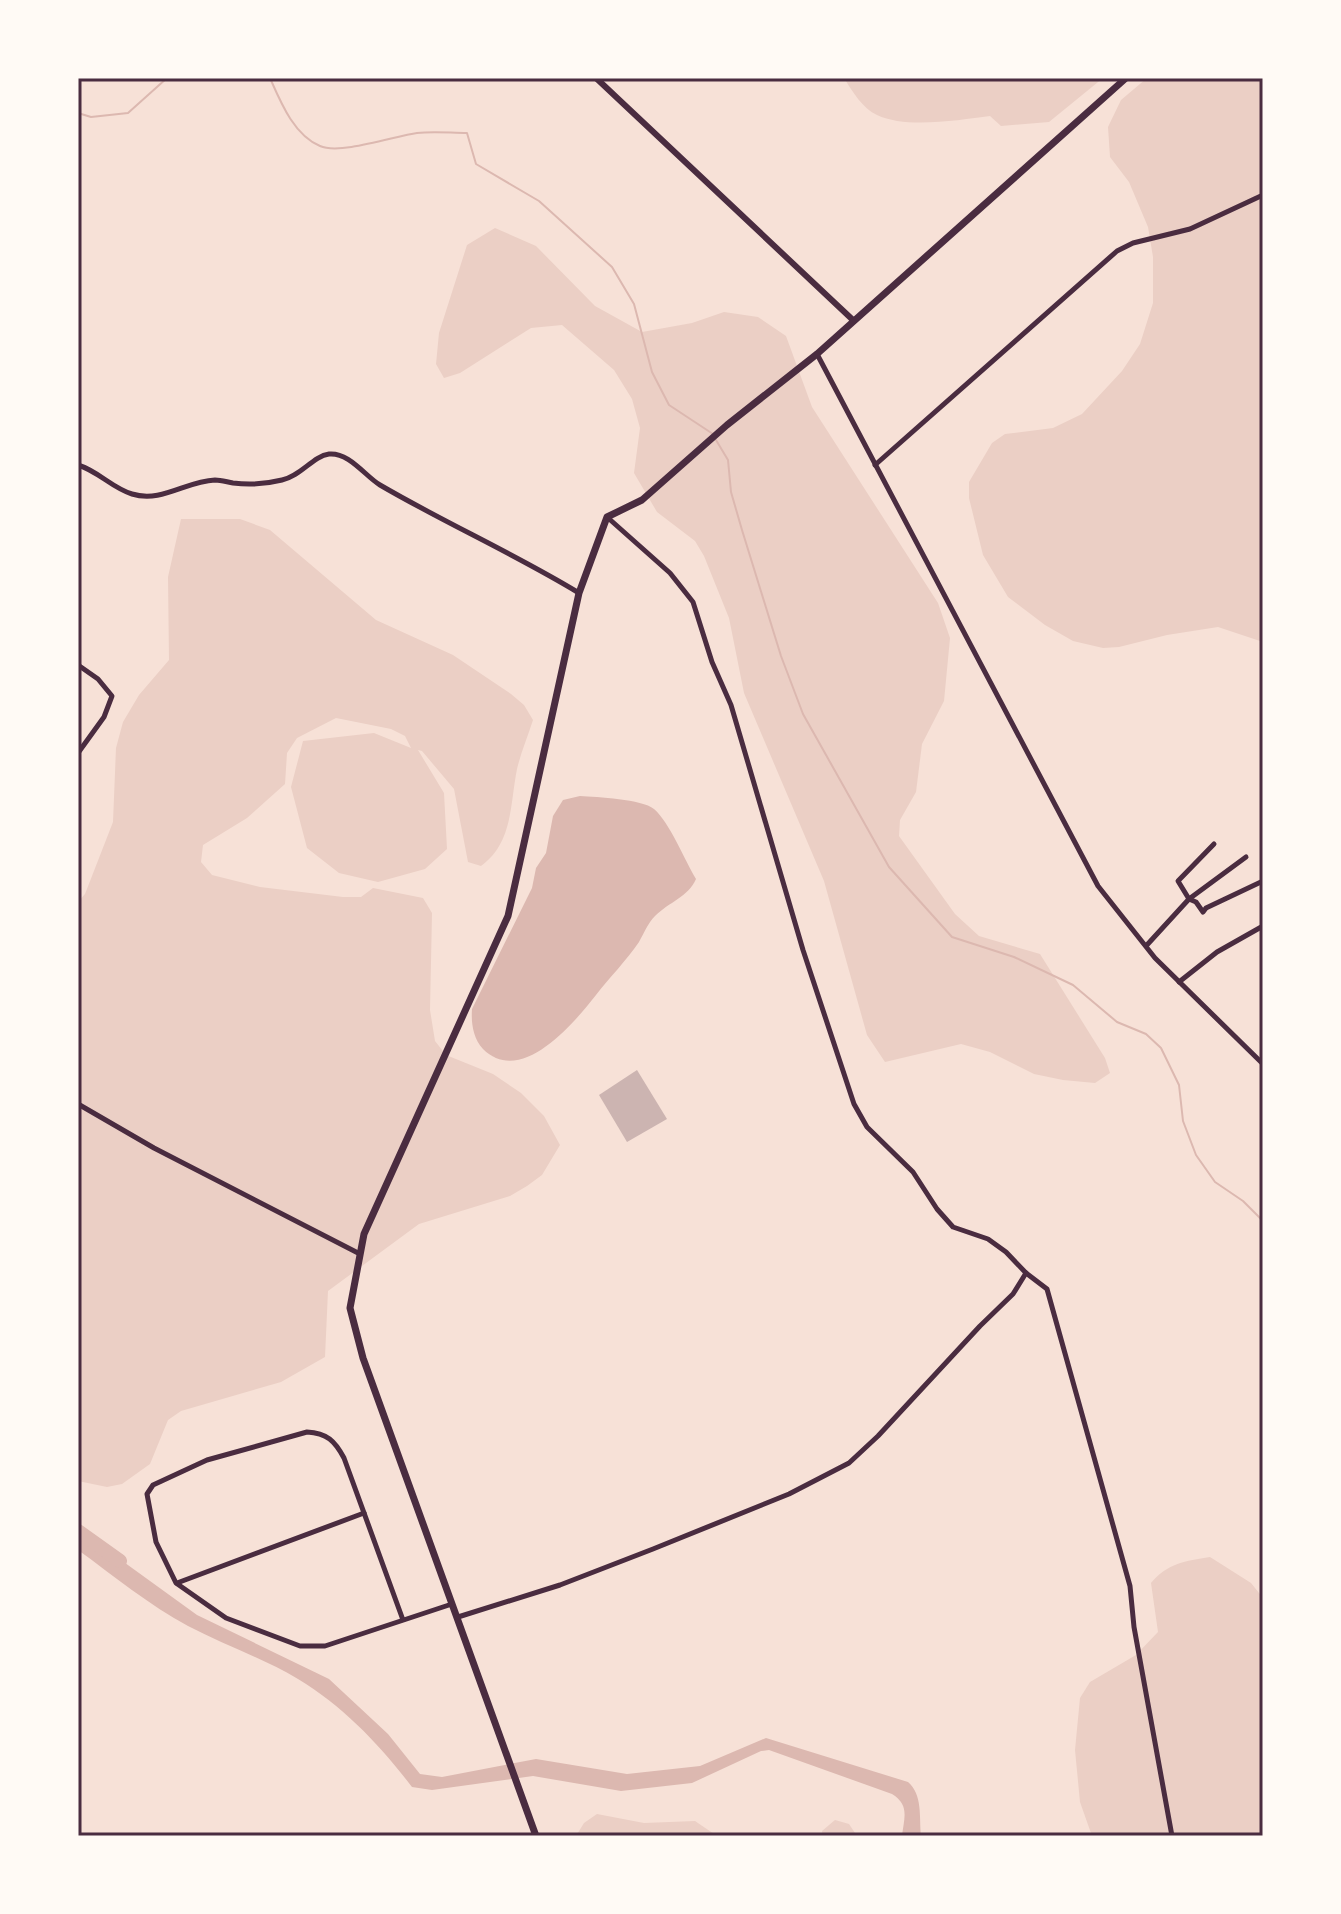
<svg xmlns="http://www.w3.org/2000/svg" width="1341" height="1914" font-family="'Playfair Display',serif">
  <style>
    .green { fill: #ebcfc5 }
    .water { fill: #dcb8b0 }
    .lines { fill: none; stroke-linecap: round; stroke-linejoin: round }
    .stream { stroke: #dcb8b0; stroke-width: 2 }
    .river { stroke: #dcb8b0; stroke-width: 14 }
    .building { fill: #ccb4b1 }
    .minor { stroke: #4a2c40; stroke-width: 5 }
    .tertiary { stroke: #4a2c40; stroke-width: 6 }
    .secondary { stroke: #4a2c40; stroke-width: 7 }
    .neatline { fill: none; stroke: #4a2c40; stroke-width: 3 }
  </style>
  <rect width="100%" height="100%" fill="#f7e1d7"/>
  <g class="green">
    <path d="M844 78H1103L1049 122 1001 126 990 116C959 120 906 129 877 115 863 109 852 91 844 78Z"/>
    <polygon points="1147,78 1263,78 1263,642 1218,627 1167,635 1119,647 1103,648 1073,641 1045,625 1008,597 983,555 969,498 969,482 992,443 1005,434 1053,428 1082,414 1122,371 1140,344 1153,303 1153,257 1148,227 1129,182 1110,157 1108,127 1121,100"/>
    <polygon points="495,228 536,246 595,306 642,332 692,323 724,312 758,317 786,336 812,407 938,603 950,638 944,701 922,744 916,792 900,820 899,836 955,914 979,936 1040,954 1105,1058 1110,1073 1095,1083 1063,1080 1034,1074 990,1052 961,1044 885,1062 867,1035 824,881 744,693 729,618 704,556 695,541 657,512 634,473 640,428 632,399 614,370 562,325 531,328 460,373 444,378 436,364 439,333 467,245"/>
    <path d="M181 519H240L270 530 376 620 453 655 511 694 524 705 533 720C528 736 521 752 517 769 510 804 513 843 481 866L468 862 454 789 422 751 418 750 444 793 447 849 425 869 378 882 339 873 307 848 291 787 303 741 374 733 411 748 405 736 391 729 336 718 297 738 287 753 285 784 247 818 203 845 201 862 212 875 260 887 343 897H361L373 888 423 898 432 913 430 1010 435 1041 446 1055 493 1074 521 1093 544 1116 560 1145 542 1175 527 1186 510 1196 419 1224 328 1291 325 1357 281 1382 181 1411 168 1420 150 1464 122 1484 107 1487 78 1481V902L85 894 113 822 116 748 123 722 139 695 169 660 168 577Z"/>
    <path d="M1210 1557 1251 1583 1263 1598V1836H1092L1080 1802 1075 1750 1080 1698 1090 1682 1136 1655 1158 1632 1151 1583C1168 1563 1185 1561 1210 1557Z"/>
    <polygon points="597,1814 644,1823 695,1821 717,1836 576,1836 584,1823"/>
    <polygon points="835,1820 849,1824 857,1836 823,1836 822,1831"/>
  </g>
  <g class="water">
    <path d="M580 796C597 797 642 799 654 809 670 823 684 859 696 879 688 897 669 902 655 916 648 923 644 933 639 942 626 961 610 977 596 995 574 1023 521 1087 483 1049 473 1038 471 1023 472 1009L532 888 536 868 546 853 553 816 563 800Z"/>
    <path d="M78 1533 121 1560 197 1615 329 1679 388 1734 420 1774 442 1777 536 1759 627 1774 700 1766 766 1738 908 1782C923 1795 919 1817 921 1836H902C904 1818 910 1805 892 1794L769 1750 761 1751 692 1783 621 1791 533 1776 432 1790 412 1787C379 1744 344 1707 298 1679 263 1658 224 1645 188 1626 149 1605 114 1576 78 1550Z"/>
  </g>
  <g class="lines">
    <g class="stream">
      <path d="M270 78C281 103 294 135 320 146 340 155 395 136 417 133 434 131 451 133 467 133L476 164 539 201 612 267 634 304 652 372 669 405 713 434"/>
      <polyline points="78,113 91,117 128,113 167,78"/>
      <polyline points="716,440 728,460 731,492 742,530 781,656 803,714 889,867 952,937 1014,957 1073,985 1117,1022 1146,1034 1161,1048 1179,1085 1183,1121 1196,1155 1215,1182 1243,1201 1263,1221"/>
    </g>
    <polyline class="river" points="78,1531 120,1561"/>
  </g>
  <polygon class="building" points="637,1070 667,1119 627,1142 599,1095"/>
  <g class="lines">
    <g class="minor">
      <polyline points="817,354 1098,886 1155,958 1263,1064"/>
      <path d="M78 465C98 471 112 488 132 494 162 503 186 481 215 480 221 480 227 482 233 483 249 485 266 484 282 480 301 476 313 456 329 454 349 452 365 476 380 485 445 523 515 554 579 593"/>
      <polyline points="875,465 1117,251 1133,243 1190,229 1263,195"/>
      <polyline points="607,517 670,573 693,602 712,662 731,705 803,950 854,1104 867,1127 913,1172 937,1209 953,1227 988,1239 1006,1252 1026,1273 1047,1289 1130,1586 1134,1627 1172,1836"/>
      <polyline points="78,665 98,679 112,696 104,717 78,753"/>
      <polyline points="1214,844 1178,881 1189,899 1246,857"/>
      <polyline points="1146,946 1189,899 1196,902 1203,912 1206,908 1263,881"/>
      <polyline points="1179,982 1217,952 1263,926"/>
      <polyline points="78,1104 154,1148 360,1254"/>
      <polyline points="177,1583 364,1513"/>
      <polyline points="458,1617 560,1585 653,1549 789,1494 849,1463 878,1436 980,1326 1013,1294 1026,1273"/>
      <path d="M403 1620 344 1458C335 1441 327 1433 307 1432L207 1460 153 1485 147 1494 156 1542 176 1583 226 1618 300 1646H325L452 1604"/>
    </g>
    <polyline class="tertiary" points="596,78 854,321"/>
    <polyline class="secondary" points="536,1836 363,1358 350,1308 364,1234 508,916 579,593 607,517 642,500 727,425 817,354 1126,78"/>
  </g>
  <rect width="1341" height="1914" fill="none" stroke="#fffaf5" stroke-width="160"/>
  <rect x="80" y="80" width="1181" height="1754" class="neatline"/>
</svg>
